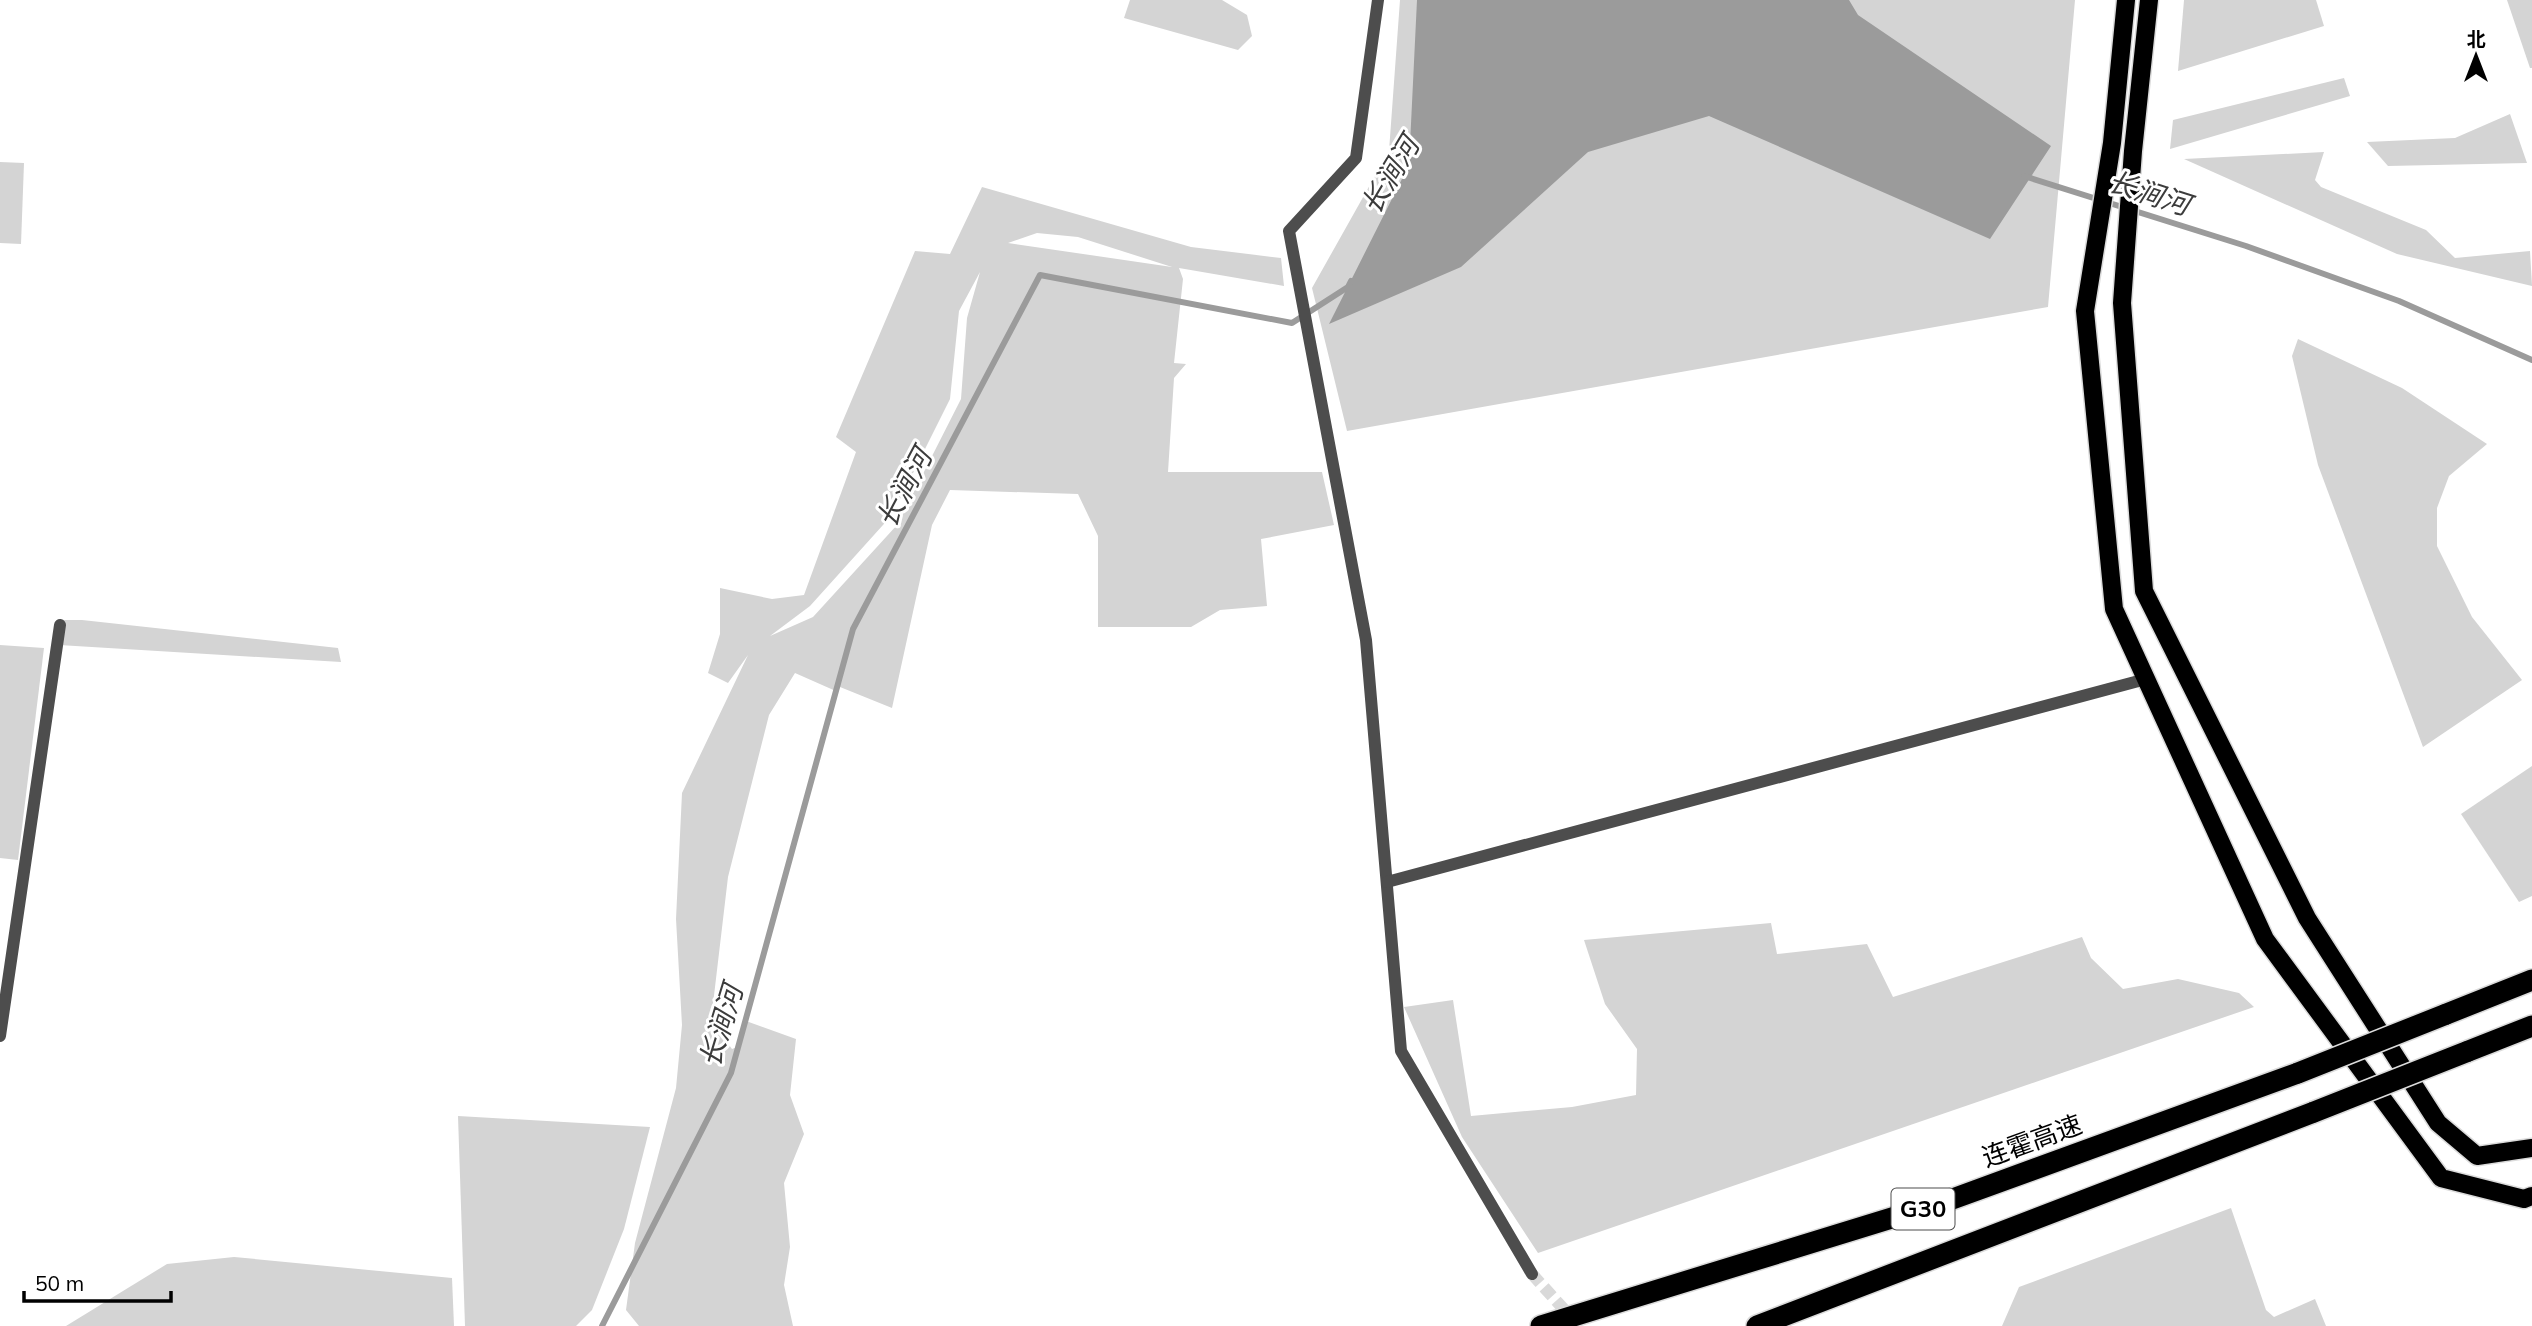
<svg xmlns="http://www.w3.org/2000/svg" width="2532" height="1326" font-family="Mulish,'Noto Sans SC',sans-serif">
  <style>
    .green { fill: #d4d4d4; fill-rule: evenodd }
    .water { fill: #9b9b9b }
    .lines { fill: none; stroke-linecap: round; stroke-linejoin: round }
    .stream { stroke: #9b9b9b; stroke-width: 6 }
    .minor-tunnel { stroke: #d9d9d9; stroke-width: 12; stroke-dasharray: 12 6; stroke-linecap: butt }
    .major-casing { stroke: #dbdbdb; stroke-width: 21 }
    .highway-casing { stroke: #dbdbdb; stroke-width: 24 }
    .minor { stroke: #4d4d4d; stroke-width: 12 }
    .major { stroke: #000; stroke-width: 18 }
    .highway { stroke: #000; stroke-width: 21 }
    .highway-bridge-casing { stroke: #dbdbdb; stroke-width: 24; stroke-linecap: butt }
    .highway-bridge { stroke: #000; stroke-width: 21 }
    .labels { text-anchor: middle; stroke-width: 6; stroke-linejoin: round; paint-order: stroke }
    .shield { fill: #fff; stroke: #4c4c4c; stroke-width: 2 }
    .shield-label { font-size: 24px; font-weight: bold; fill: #000 }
    .street-label { font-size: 26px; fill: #000; stroke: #fff }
    .water-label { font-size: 28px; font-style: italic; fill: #3c3c3c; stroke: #fff }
  </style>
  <rect width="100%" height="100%" fill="#fff"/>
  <g class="green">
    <polygon points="1130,0 1222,0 1247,15 1252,36 1238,50 1124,18"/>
    <polygon points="1400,0 2075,0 2048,307 1347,431 1312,288 1389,151"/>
    <polygon points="2184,0 2316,0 2324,26 2178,71"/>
    <polygon points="2507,0 2532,0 2532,68 2530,68"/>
    <polygon points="2344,78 2350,96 2170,149 2173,120"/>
    <polygon points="2510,114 2527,163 2388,166 2367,142 2455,138"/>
    <polygon points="2324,152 2315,180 2321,187 2426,230 2455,258 2530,251 2532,286 2397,254 2184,159"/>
    <polygon points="0,162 24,163 21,244 0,243"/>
    <path d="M982 187 1191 247 1281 258 1284 286 1179 268 1183 279 1174 363 1186 364 1174 378 1168 472H1322L1334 525 1261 539 1267 606 1220 610 1191 627H1098V536L1078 494 950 490 932 525 892 708 840 687 838 692 795 673 769 715 728 877 711 1021 732 1049 740 1046 746 1021 796 1039 790 1095 804 1134 784 1183 790 1247 784 1285 793 1326H639L626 1310 635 1243 676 1088 682 1025 676 919 682 793 748 655 728 683 708 673 720 634V588L772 599 804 595 856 452 836 437 915 251 950 254ZM1037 233 1078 237 1172 267 1008 243ZM980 272 967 318 961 399 897 525 813 617 770 636 810 606 892 515 950 399 959 311Z"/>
    <polygon points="2298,339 2402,388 2487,444 2449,476 2437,508 2437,546 2472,617 2522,680 2423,747 2318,465 2292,356"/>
    <polygon points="62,620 82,620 338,648 341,662 59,645"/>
    <polygon points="0,645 44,648 18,860 0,858"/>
    <polygon points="2532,766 2532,896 2519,902 2461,814"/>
    <polygon points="1771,923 1777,954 1867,944 1893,997 2082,937 2091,958 2123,989 2178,979 2239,993 2254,1007 1538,1253 1462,1137 1404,1007 1453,1000 1471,1116 1572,1107 1636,1095 1637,1049 1605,1004 1584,940"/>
    <polygon points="458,1116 650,1127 624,1229 592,1310 576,1326 465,1326"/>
    <polygon points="2231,1208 2266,1310 2274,1317 2315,1299 2326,1326 2002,1326 2019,1287"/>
    <polygon points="234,1257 452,1278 454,1326 66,1326 167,1264"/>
  </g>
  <polygon class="water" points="1417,0 1849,0 1858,15 2051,146 1990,239 1709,116 1588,152 1461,267 1329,324 1409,165"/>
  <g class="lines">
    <g class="stream">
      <polyline points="2024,176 2246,246 2399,301 2532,360"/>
      <polyline points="602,1326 731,1073 853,629 1040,275 1292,323 1348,287 1351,281"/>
    </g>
    <polyline class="minor-tunnel" points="1532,1274 1579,1326"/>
    <g class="major-casing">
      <g id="major">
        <polyline points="2126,0 2112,143 2085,311 2114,609 2265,939 2441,1178 2524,1199 2532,1196"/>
        <polyline points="2149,0 2133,151 2122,303 2144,591 2307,918 2438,1123 2477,1156 2532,1148"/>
      </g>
    </g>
    <g class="highway-casing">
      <g id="highway">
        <polyline points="2444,1015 2532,980"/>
        <polyline points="2466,1052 2532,1026"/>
        <polyline points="1541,1326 1947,1201 2298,1073"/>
        <polyline points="1757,1326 2314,1112"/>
      </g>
    </g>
    <g class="minor">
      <polyline points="1378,0 1356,158 1289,231 1366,640 1401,1051 1532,1274"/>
      <polyline points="1387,882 2146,679"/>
      <polyline points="0,1036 60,625"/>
    </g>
    <use href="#major" class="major"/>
    <use href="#highway" class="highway"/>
    <g class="highway-bridge-casing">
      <g id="highway-bridge">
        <polyline points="2298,1073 2444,1015"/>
        <polyline points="2314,1112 2466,1052"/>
      </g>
    </g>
    <use href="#highway-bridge" class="highway-bridge"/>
  </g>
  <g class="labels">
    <rect class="shield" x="1891.5" y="1188.5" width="63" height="41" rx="5"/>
    <g class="shield-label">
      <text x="1923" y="1217">G30</text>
    </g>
    <g class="street-label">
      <text transform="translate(2032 1141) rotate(-20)" y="9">连霍高速</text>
    </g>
    <g class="water-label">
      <text transform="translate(1390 175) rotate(-59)" y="10">长涧河</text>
      <text transform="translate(2149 193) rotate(18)" y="10">长涧河</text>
      <text transform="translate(904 488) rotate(-62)" y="10">长涧河</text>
      <text transform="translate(721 1026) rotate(-73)" y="10">长涧河</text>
    </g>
  </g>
  <g transform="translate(2476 56)" stroke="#ffffff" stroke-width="5" paint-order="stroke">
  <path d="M0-5L12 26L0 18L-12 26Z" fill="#000000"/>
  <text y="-10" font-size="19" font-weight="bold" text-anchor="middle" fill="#000000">北</text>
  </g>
  <path d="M24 1291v10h147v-10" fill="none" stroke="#000000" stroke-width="3.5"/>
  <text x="35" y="1291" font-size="21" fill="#000000" stroke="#ffffff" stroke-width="5" paint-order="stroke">50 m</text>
</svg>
